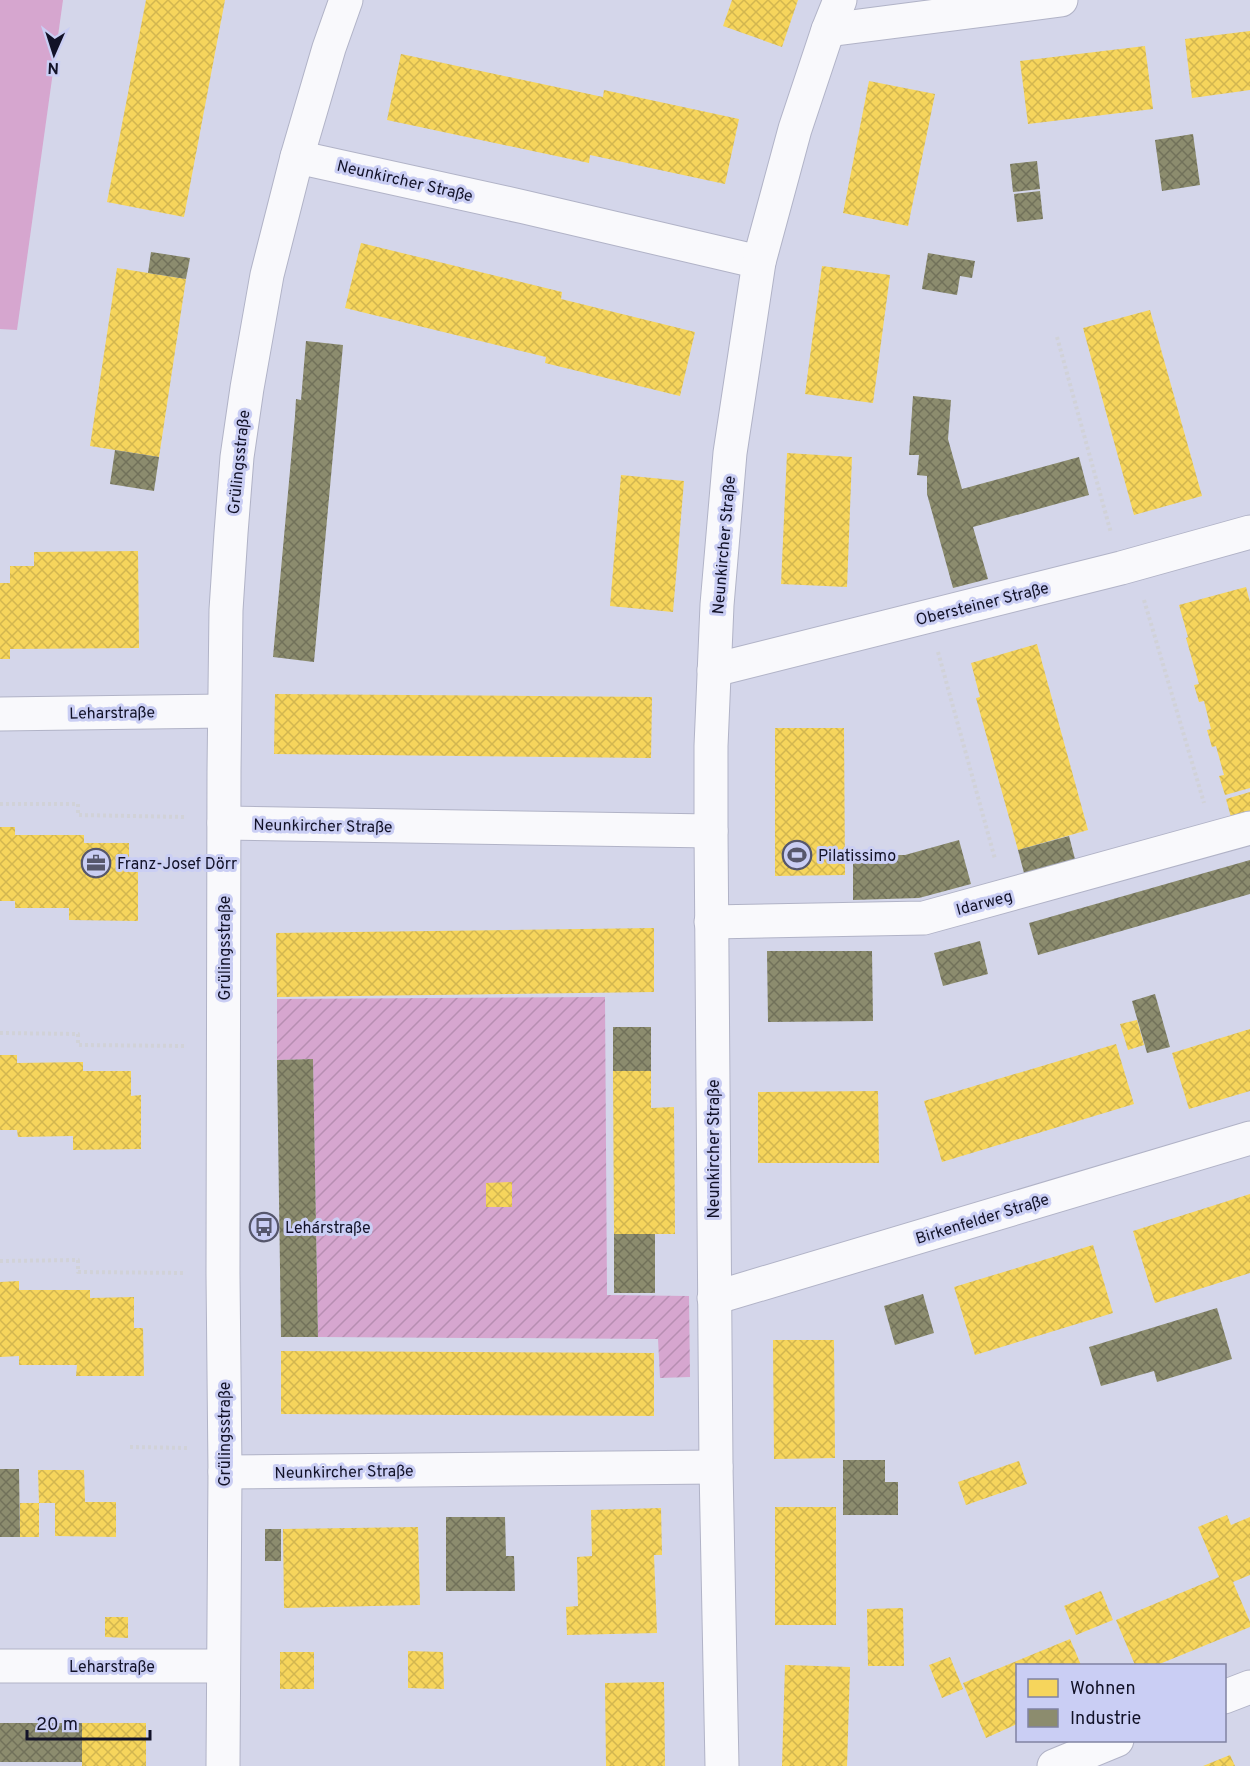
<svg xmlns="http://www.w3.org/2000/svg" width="1250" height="1766" font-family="Overpass,sans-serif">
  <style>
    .grass { fill: #d6a6cf }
    .garden { fill: url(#garden-furrows) }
    .homes { fill: url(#homes-cross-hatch) }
    .industry { fill: url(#industry-cross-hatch) }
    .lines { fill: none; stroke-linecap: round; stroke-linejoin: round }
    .minor-casing { stroke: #b1b3c7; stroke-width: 35 }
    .path { stroke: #d1d2d8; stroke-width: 4; stroke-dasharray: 3 3; stroke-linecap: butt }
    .minor { stroke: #f9f9fc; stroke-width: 33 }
    .labels { text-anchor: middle; stroke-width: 6; stroke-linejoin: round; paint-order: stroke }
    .street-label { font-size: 16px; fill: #121228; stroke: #cacef4 }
    .poi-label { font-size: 16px; fill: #121228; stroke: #cacef4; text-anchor: start }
  </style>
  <defs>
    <pattern id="garden-furrows" width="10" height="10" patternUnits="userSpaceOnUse" patternTransform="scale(1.5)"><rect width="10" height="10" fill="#d6a6cf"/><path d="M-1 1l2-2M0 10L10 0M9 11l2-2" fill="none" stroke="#b78eb2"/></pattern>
    <pattern id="homes-cross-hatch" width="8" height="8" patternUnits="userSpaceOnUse" patternTransform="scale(1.5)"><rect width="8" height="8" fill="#f6d55c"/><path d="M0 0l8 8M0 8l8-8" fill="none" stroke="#d2b650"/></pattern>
    <pattern id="industry-cross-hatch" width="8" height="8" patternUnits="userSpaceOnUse" patternTransform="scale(1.5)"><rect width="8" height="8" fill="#8c8c6e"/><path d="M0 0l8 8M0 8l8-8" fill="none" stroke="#71715a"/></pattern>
  </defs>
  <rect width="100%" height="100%" fill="#d4d6ea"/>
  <polygon class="grass" points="0,0 63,0 17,330 0,329"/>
  <polygon class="garden" points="605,997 607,1295 689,1296 690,1377 660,1378 658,1339 318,1337 313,1059 277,1060 277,999"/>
  <g class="homes">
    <polygon points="146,0 225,0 184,217 107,202"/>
    <polygon points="732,0 798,0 782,47 723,26"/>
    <polygon points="1250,31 1250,90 1192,98 1185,39"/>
    <polygon points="1145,46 1153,109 1028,124 1020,61"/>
    <polygon points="401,54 603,97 604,90 739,119 725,184 590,155 589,163 387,120"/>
    <polygon points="869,81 935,94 908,226 843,213"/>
    <polygon points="361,243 562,292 561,299 695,332 680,396 545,363 546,357 345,308"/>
    <polygon points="822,266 890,275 873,403 805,394"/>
    <polygon points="117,268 186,279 159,457 90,446"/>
    <polygon points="1150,310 1202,496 1134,515 1083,328"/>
    <polygon points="787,453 852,457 847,587 781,584"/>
    <polygon points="621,475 684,481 673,612 610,606"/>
    <polygon points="138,551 139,648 10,649 10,659 0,659 0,583 10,583 10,566 34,566 34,552"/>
    <polygon points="1246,587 1250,602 1250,788 1225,795 1219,776 1224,775 1216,746 1212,747 1207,730 1211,729 1204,701 1199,702 1194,685 1199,684 1186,638 1188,637 1179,605"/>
    <polygon points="1037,644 1088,830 1018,850 976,698 980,697 971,663"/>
    <polygon points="275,694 652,697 651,758 274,754"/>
    <polygon points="775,728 844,728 845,875 775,876"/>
    <polygon points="1250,792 1250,812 1231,817 1226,799"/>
    <polygon points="0,827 15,827 15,835 84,835 84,843 129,843 129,872 138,872 138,921 69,920 69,908 15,908 15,901 0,901"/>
    <polygon points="654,928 654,992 277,997 276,933"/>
    <polygon points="1137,1020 1144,1045 1128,1050 1120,1024"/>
    <polygon points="1250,1029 1250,1091 1189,1109 1172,1053"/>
    <polygon points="1116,1044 1134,1104 942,1162 924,1101"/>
    <polygon points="0,1055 17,1055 17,1063 83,1062 83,1071 131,1071 131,1096 141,1095 141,1149 73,1150 73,1136 18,1137 17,1130 0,1130"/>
    <polygon points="613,1071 651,1071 651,1108 674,1107 675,1234 614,1234"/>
    <polygon points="878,1091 879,1163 758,1163 758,1092"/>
    <polygon points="512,1182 512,1207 486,1207 486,1183"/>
    <polygon points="1250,1194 1250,1273 1155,1303 1133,1231"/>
    <polygon points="1093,1245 1113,1313 975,1355 954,1287"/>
    <polygon points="19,1281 19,1290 90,1290 90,1298 134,1297 134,1328 143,1328 144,1376 76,1376 77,1365 19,1365 19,1356 0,1357 0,1282"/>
    <polygon points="773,1340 834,1340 835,1458 774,1459"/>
    <polygon points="281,1351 654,1353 654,1416 281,1414"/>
    <polygon points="1019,1461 1027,1484 966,1505 958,1482"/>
    <polygon points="38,1470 84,1470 85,1502 116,1502 116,1537 55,1536 55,1503 39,1503"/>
    <rect x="20" y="1503" width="19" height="34"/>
    <rect x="775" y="1507" width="61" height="118"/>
    <polygon points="661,1508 662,1555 654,1555 657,1633 567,1635 566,1607 578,1606 577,1557 592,1556 591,1510"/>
    <polygon points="1227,1515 1231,1525 1250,1517 1250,1575 1233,1582 1250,1622 1250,1627 1157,1665 1135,1665 1116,1620 1219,1577 1198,1527"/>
    <polygon points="418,1527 420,1605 284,1608 283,1529"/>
    <polygon points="1101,1591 1113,1620 1076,1635 1064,1606"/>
    <polygon points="903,1608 904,1666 868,1666 867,1609"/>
    <polygon points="105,1617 128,1617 128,1638 105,1637"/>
    <polygon points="1070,1639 1081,1665 1017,1665 1017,1724 986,1738 963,1683"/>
    <polygon points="408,1651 443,1652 444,1689 408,1688"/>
    <rect x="280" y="1652" width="34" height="37"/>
    <polygon points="950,1657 963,1689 942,1698 929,1665"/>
    <polygon points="785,1665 850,1667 847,1766 782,1766"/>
    <polygon points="664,1682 665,1766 606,1766 605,1683"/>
    <rect x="82" y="1723" width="64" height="43"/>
    <polygon points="1230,1755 1235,1766 1203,1766"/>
  </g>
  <g class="industry">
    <polygon points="1193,134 1200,185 1162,191 1155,140"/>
    <polygon points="1037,161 1040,189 1013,192 1010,164"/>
    <polygon points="1040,191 1043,219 1017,222 1014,194"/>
    <polygon points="151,252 190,258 186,279 148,273"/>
    <polygon points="928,253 975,261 972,278 960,276 957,295 922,289"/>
    <polygon points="306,341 343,345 314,662 273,657 295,416 296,399 301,400"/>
    <polygon points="913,396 951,400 948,439 962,489 1079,457 1089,495 973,527 988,579 953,588 927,494 927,476 917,475 919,455 909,455"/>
    <polygon points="115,450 159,457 154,491 110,484"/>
    <polygon points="1069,836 1076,863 1025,877 1018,850"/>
    <polygon points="959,840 971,884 919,898 853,900 853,855 905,855"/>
    <polygon points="1250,860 1250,894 1038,955 1029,923"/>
    <polygon points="980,941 988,974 943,986 934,953"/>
    <polygon points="767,951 872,951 873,1021 768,1022"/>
    <polygon points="1155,994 1170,1047 1147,1053 1132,1001"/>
    <rect x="613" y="1027" width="38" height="44"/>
    <polygon points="313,1059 318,1337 281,1337 277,1060"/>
    <rect x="614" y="1234" width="41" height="59"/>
    <polygon points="923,1294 934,1333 895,1345 884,1306"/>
    <polygon points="1217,1308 1232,1359 1157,1382 1154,1371 1101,1386 1089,1347"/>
    <polygon points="843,1460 885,1460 885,1482 898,1482 898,1515 843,1515"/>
    <polygon points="0,1469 19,1469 20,1537 0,1537"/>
    <polygon points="446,1517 505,1517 506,1556 514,1556 515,1591 446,1591"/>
    <rect x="265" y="1529" width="16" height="32"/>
    <rect x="0" y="1723" width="82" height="39"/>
  </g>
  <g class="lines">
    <g class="minor-casing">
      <g id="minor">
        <polyline points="828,30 1061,0"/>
        <polyline points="297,157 524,207 759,262"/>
        <polyline points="714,670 1121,568 1250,532"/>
        <polyline points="0,714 224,711"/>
        <polyline points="224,823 711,831"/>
        <polyline points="711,922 924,918 1250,828"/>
        <polyline points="714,1298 1250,1138"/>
        <polyline points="225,1472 716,1467"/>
        <polyline points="0,1666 223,1666"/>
        <polyline points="1224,1697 1250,1687"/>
        <polyline points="223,1766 225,1472 223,1274 224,771 226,610 231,533 237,457 247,388 267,275 297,157 329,48 346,0"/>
        <polyline points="722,1766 716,1467 711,831 711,746 717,605 730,453 759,262 795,129 828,30 840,0"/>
        <polyline points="1054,1766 1117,1740"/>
      </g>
    </g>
    <g class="path">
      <polyline points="1057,337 1111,533"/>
      <polyline points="1144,600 1204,803"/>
      <polyline points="938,652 995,859"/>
      <polyline points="0,804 78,804 78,815 186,817"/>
      <polyline points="0,1033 78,1034 78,1045 187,1046"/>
      <polyline points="0,1261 78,1260 78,1272 186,1273"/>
      <polyline points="130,1447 188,1448"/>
    </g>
    <use href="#minor" class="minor"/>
  </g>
  <defs>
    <g id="stadium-ring" transform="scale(1.5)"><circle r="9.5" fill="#cacef4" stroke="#56576c" stroke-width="1.5"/><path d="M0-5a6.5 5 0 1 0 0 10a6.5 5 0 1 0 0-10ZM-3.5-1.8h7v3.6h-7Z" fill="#56576c"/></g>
    <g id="office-ring" transform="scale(1.5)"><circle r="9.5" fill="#cacef4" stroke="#56576c" stroke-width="1.5"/><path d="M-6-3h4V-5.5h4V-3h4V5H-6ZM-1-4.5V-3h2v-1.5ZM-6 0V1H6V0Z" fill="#56576c"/></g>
    <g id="bus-ring" transform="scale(1.5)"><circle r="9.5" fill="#cacef4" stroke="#56576c" stroke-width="1.5"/><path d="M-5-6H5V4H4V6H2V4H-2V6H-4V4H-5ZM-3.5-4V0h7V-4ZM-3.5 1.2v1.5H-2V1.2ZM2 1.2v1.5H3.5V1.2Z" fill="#56576c"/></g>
  </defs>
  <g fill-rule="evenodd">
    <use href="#stadium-ring" x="797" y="855"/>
    <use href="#office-ring" x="96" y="863"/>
    <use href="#bus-ring" x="264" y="1227"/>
  </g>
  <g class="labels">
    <g class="street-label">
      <text transform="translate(405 180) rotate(13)" y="6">Neunkircher Straße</text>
      <text transform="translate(238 462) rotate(-84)" y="6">Grülingsstraße</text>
      <text transform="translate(723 545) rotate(-85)" y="6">Neunkircher Straße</text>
      <text transform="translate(982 603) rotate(-14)" y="6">Obersteiner Straße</text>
      <text transform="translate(112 712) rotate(-1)" y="6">Leharstraße</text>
      <text transform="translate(323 825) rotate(1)" y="6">Neunkircher Straße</text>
      <text transform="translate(984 902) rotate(-15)" y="6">Idarweg</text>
      <text transform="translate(224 948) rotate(-90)" y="6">Grülingsstraße</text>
      <text transform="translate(713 1149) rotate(-90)" y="6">Neunkircher Straße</text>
      <text transform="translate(982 1218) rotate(-17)" y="6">Birkenfelder Straße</text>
      <text transform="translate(224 1434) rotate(-90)" y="6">Grülingsstraße</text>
      <text transform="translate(344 1471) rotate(-1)" y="6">Neunkircher Straße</text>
      <text x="112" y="1672">Leharstraße</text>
    </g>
    <g class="poi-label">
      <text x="818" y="861">Pilatissimo</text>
      <text x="117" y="869">Franz-Josef Dörr</text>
      <text x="285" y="1233">Lehárstraße</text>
    </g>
  </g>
  <rect x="1016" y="1664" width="210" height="78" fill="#cacef4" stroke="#8083a2" stroke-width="1.5"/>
  <rect x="1028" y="1679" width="30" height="18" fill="#f6d55c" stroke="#8083a2" stroke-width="1.5"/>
  <text x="1070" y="1694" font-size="18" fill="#121228">Wohnen</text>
  <rect x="1028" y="1709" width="30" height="18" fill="#8c8c6e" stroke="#8083a2" stroke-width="1.5"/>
  <text x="1070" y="1724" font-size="18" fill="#121228">Industrie</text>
  <g transform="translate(54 54) rotate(183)" stroke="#cacef4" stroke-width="4.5" paint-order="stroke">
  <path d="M0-4.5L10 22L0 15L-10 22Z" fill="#121228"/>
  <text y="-9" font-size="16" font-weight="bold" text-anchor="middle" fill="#121228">N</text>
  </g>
  <path d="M27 1730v9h123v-9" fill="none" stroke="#121228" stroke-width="3"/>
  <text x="36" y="1730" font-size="18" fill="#121228" stroke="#cacef4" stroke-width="4.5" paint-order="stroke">20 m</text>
</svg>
